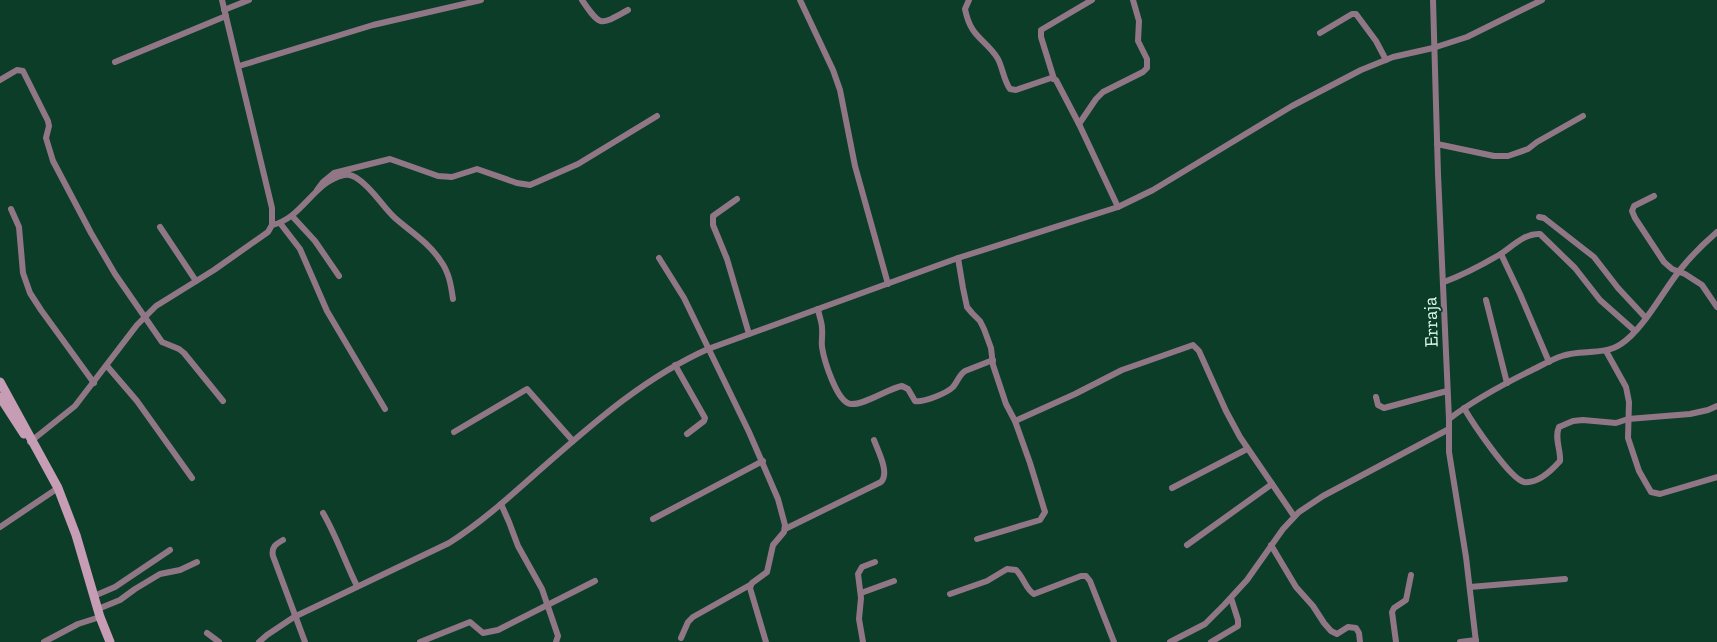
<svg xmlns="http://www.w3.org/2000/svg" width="1717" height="642" font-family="'Zilla Slab',serif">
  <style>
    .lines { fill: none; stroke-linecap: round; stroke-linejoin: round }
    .street { stroke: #917786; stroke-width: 6 }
    .secondary { stroke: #c69db5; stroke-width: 9 }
    .labels { text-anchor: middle; stroke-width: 4; stroke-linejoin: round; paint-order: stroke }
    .street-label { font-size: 19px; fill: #e1faed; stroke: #0b3d29 }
  </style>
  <rect width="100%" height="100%" fill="#0b3d29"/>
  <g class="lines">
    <g class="street">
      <path d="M582 0C601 28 600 25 628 10"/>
      <polyline points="800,0 833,70 840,90 855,166 888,284"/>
      <path d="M969 0 965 9C971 39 985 38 998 59 1003 69 1004 81 1010 89L1016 90 1051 78 1056 80 1079 124 1118 207"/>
      <polyline points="1433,0 1438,174 1449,419 1449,452 1466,557 1476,642"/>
      <polyline points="224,10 249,0"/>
      <polyline points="1320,33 1352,14 1356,14 1376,41 1386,60"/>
      <polyline points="115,62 226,16"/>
      <polyline points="239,66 373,25 481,0"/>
      <polyline points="1054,79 1041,37 1041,30 1092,0"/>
      <polyline points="0,80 17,70 23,71 48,121 49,126 46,138 53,161 91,233 115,274 162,342 179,349 184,353 223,401"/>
      <polyline points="1079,124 1096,99 1103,92 1143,72 1147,68 1147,59 1138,41 1139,21 1133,0"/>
      <polyline points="1437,144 1494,156 1508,156 1528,149 1537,142 1583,116"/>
      <polyline points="317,190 323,182 334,173 390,159 438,176 452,177 477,169 517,183 530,185 578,164 657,116"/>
      <polyline points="1654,196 1634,206 1632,211 1635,218 1664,262 1672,269 1685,274 1702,285 1717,307"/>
      <polyline points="737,199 713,216 713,225 727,259 749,334"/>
      <polyline points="11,209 19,227 23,273 30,293 41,310 94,383"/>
      <polyline points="292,216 315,241 339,276"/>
      <polyline points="1539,217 1544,218 1594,257 1618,288 1645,317"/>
      <polyline points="280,223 300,249 327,311 385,409"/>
      <path d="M272 225C302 219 314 181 344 175 349 174 354 176 358 179 373 189 382 206 395 218 411 232 428 242 440 260 449 272 451 285 453 299"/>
      <polyline points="160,227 196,281"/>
      <polyline points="1501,254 1520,294 1549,362"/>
      <polyline points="659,258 684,298 749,432 778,499 785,525 784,532 773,545 767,572 752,583 750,588 766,642"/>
      <polyline points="958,258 963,288 967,307 972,313 980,321 984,329 991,348 993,365 1006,404 1015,421 1030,463 1045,512 1040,520 977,539"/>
      <path d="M1444 282C1463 275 1482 265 1499 255 1512 247 1524 233 1540 234L1575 268 1600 300 1635 331"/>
      <polyline points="1486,300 1507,383"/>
      <path d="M818 309C819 316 822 322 822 328 823 335 821 341 822 347 824 360 837 403 851 404 865 405 887 389 902 386L908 389 915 401C923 403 947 393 953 387 958 381 959 375 965 371L993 360"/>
      <polyline points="1606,351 1626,387 1629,402 1628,438 1639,471 1651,492 1660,494 1717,477"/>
      <polyline points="675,365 705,418 704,421 687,434"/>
      <polyline points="107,366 137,401 192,478"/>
      <polyline points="1376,397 1378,405 1384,408 1447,391"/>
      <path d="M1464 408C1472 422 1510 479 1524 482 1538 484 1552 470 1560 461 1561 450 1554 438 1559 427L1573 421 1583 420 1616 423 1628 419 1690 414 1708 410 1717 406"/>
      <path d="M1449 419C1474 400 1500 386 1528 372 1539 367 1550 360 1562 356 1581 349 1603 356 1621 344 1643 330 1663 291 1680 270 1691 256 1703 244 1717 232"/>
      <polyline points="1015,421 1075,394 1122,370 1193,345 1199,351 1226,411 1240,437 1294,516"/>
      <polyline points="454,432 527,389 573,441"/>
      <polyline points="30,442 75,406 137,325 156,306 214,270 268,232 272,225 272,208 222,0"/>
      <polyline points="1172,488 1247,449"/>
      <polyline points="501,504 509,522 518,546 542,589 558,636 556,642"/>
      <path d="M323 513C337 537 345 562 357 586"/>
      <polyline points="653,519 763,461"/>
      <polyline points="0,527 58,488"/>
      <path d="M785 529 881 482C890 473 878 451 874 440"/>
      <path d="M283 540C276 544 271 547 273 556L305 642"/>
      <polyline points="1187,545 1272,484"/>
      <polyline points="1271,545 1296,587 1313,606 1324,623 1331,631 1337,634 1348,627 1356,628 1359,633 1360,642"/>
      <polyline points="1470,587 1565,579"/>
      <polyline points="861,593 894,581"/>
      <path d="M950 594 987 581 1007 569 1016 570C1023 576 1026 590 1034 594L1081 576H1086L1090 581 1114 642"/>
      <polyline points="94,596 115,587 170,550"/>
      <polyline points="98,609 120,600 135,589 160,574 180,570 197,562"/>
      <polyline points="207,633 219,642"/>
      <polyline points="681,638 688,622 693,617 750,585"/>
      <polyline points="44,642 78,624 100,617"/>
      <path d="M259 642 267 635 294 617 449 543C479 524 506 500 533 476 588 428 641 379 708 349L958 258 1118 207 1153 190 1292 106 1361 70 1393 57 1433 48 1467 37 1542 0"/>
      <polyline points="420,642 470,622 483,633 498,630 595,581"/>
      <polyline points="863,642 859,619 861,598 858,574 862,567 875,562"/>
      <polyline points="1170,642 1205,624 1224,605 1247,580 1283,529 1299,512 1323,496 1449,429"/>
      <polyline points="1211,642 1238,626 1238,620 1231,598"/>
      <polyline points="1396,642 1392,612 1394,608 1406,600 1411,575"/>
      <polyline points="1460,642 1476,640"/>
    </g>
    <g class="secondary">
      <polyline points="0,382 58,488 76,535 100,617 110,642"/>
      <polyline points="0,397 24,434"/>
    </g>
  </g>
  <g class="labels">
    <g class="street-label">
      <text transform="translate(1430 322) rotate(-92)" y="7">Erraja</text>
    </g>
  </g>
</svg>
